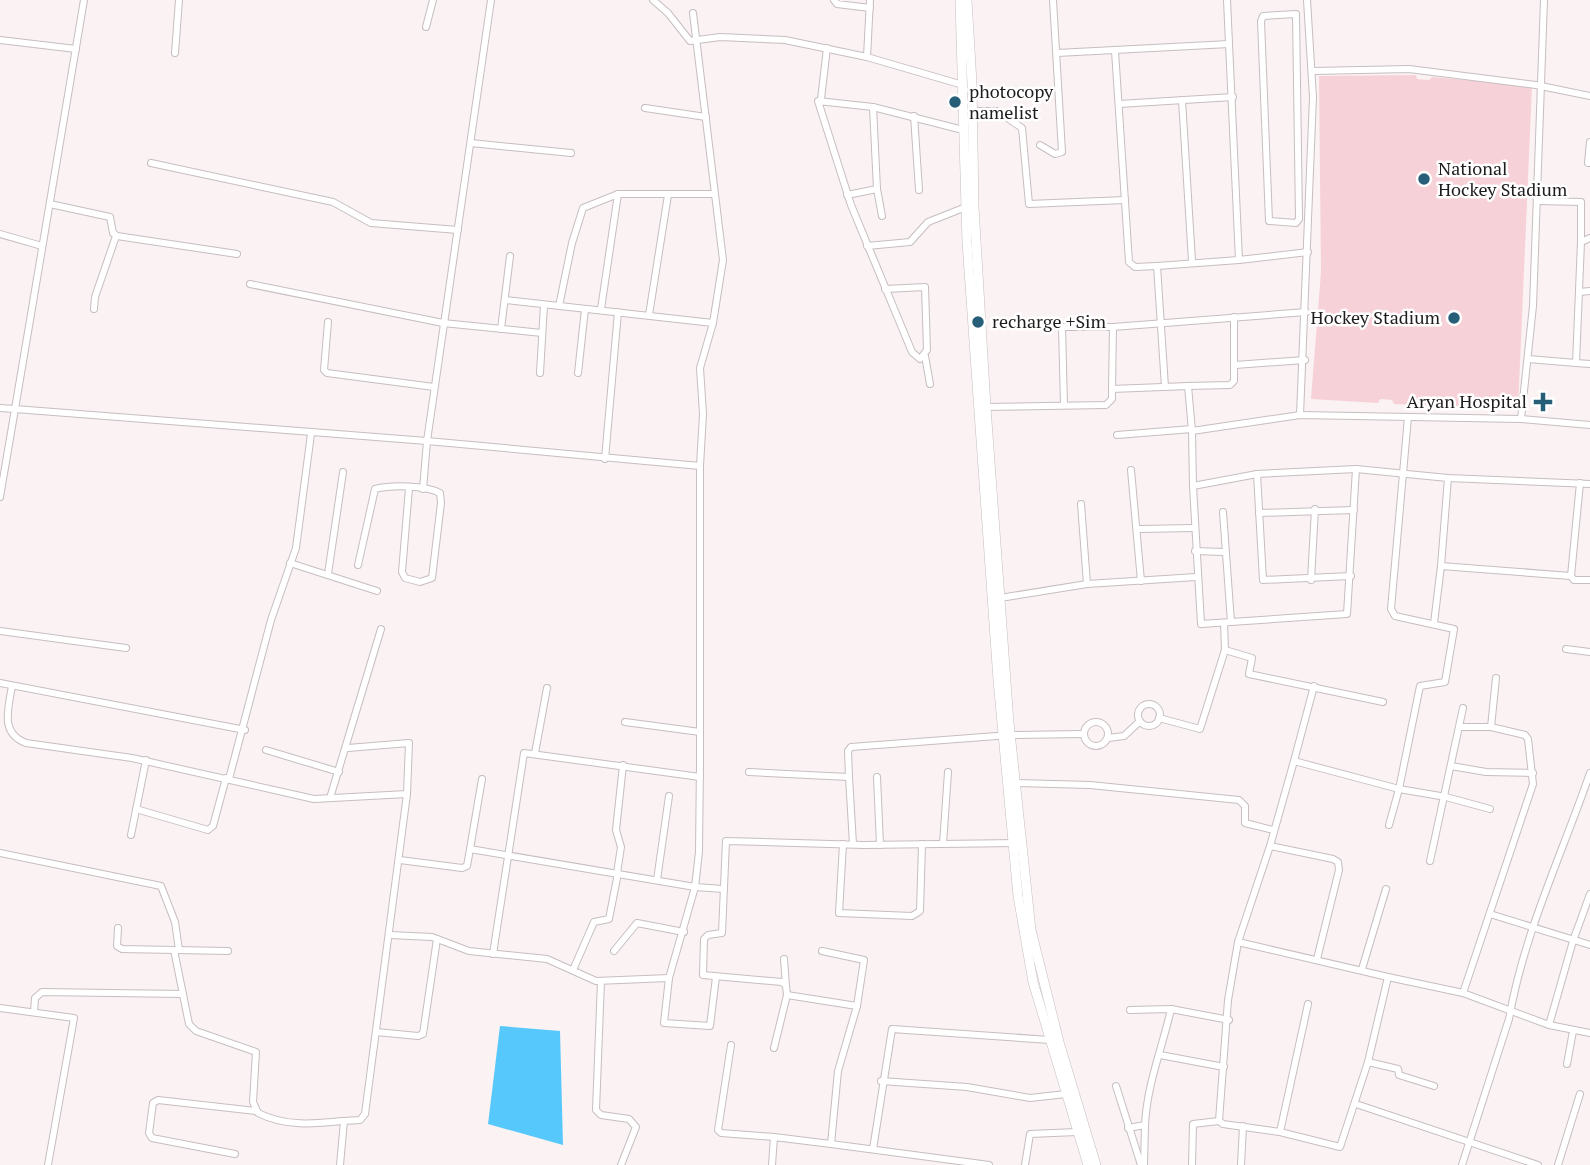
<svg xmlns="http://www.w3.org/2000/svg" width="1590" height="1165" font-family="'PT Serif',serif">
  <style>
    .pitch { fill: #f7d1d8 }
    .water { fill: #57c8fb }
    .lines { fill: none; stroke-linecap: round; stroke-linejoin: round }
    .street-casing { stroke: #c6bec0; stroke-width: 8 }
    .secondary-casing { stroke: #c6bec0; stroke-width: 10 }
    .street { stroke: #fff; stroke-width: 6 }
    .secondary { stroke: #fff; stroke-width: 9 }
    .poi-dot { fill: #275f79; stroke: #fff; stroke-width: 2.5 }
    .labels { text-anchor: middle; stroke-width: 5; stroke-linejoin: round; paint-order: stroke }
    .poi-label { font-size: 18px; fill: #1f1c1d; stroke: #fff; text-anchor: start }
  </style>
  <rect width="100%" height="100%" fill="#faf2f3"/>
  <polygon class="pitch" points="1416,75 1417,79 1429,80 1432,77 1532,86 1518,409 1394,404 1392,400 1380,399 1378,403 1311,399 1321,272 1319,76"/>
  <polygon class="water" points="500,1026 560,1031 563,1145 488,1124"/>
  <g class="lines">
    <g class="street-casing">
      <g id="street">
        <polyline points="84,0 15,409 427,441 491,0"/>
        <polyline points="653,0 668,13 690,41 720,37 785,40 867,57 963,85"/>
        <polyline points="834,0 837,4 870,8"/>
        <polyline points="1227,0 1239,260 1308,252"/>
        <polyline points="693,13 723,260 713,323 700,368 703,414 700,466"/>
        <polygon points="1296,14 1299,219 1296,223 1269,221 1261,21 1263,16"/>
        <polyline points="426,27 433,0"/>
        <polyline points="0,40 76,49"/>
        <polyline points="1115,51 1129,262 1135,267 1157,266"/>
        <polyline points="175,53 179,0"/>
        <polyline points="1057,53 1229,44"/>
        <polyline points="867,57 870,0"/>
        <polyline points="1312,71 1409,69 1536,85 1590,96"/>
        <polyline points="821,99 827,48"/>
        <polyline points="1182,100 1192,261"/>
        <polyline points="1119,104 1233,97"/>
        <polyline points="873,107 877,189 882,216"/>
        <polyline points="645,108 706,117"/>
        <polyline points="973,111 997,111 1022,128 1029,204 1125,200"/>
        <polyline points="914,116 919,190"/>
        <polyline points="471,143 571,153"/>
        <polyline points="1040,145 1055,154 1062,152 1053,0"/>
        <polyline points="151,163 333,202 371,223 458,230"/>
        <polyline points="1588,163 1590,142"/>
        <polyline points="847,195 877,189"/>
        <polyline points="1537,201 1581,202 1581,242"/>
        <polyline points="50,204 110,217 113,233 117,236 237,254"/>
        <polyline points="0,234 42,246"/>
        <polyline points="867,246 910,242 928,222 966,207"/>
        <polyline points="250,284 443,323 542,333"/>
        <polyline points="885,289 925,287 927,350 920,359 912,352 851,205 818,101 873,107 963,130"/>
        <polyline points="1579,292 1590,291"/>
        <polyline points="505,300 713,323"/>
        <polyline points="559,306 572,243 583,208 618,194 713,194"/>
        <polyline points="94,309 95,297 116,236"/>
        <polyline points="601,309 618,194"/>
        <polyline points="649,315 668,195"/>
        <polyline points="328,322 324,370 327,373 434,387"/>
        <polyline points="501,329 510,256"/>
        <polyline points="925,356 930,384"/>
        <polyline points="1528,359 1576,363 1581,242 1590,238"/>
        <polyline points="1576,363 1590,364"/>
        <polyline points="1235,365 1305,360"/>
        <polyline points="540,373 544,305"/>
        <polyline points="578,373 585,309"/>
        <polyline points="1188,386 1230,385 1234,381 1234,317"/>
        <polyline points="1165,387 1157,266 1239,260"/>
        <polyline points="1112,389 1113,327"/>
        <polyline points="1064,405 1062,327 1113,327 1306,312"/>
        <polyline points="986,407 1106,405 1112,399 1112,389 1188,386 1192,431 1300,415 1521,419 1590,425"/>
        <polyline points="0,408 15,409 0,497"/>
        <polyline points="1300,415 1313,97 1307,0"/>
        <polyline points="1521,419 1533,306 1544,0"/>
        <polyline points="1192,431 1193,486"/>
        <polyline points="1117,435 1192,429"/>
        <polyline points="605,459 618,312"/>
        <polygon points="1356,469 1347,614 1201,624 1193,486 1257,474"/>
        <polyline points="1356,469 1448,478 1590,484"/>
        <polyline points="1131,470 1141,581"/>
        <polyline points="1257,474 1263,580 1351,576"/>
        <polyline points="1580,483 1571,576 1574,580 1590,580"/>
        <polyline points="423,489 427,441 700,466 700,762 699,852 695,887 724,889"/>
        <polyline points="1081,504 1087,584"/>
        <polyline points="1223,512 1231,622"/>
        <polyline points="1259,513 1354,510"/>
        <polyline points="1139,529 1193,528"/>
        <polyline points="1195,551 1224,552"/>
        <polyline points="290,563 377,591"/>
        <path d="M358 565 375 489C391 485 425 485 440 493L441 503 432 578 420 582 405 578 402 572 409 488"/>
        <polyline points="1441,566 1448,478"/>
        <polyline points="328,574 343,472"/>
        <polyline points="1311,580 1315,509"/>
        <polyline points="1000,598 1087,584 1196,577"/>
        <polyline points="1434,623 1441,566 1571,576"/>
        <polyline points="0,631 126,648"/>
        <polyline points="1566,649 1590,652"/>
        <polyline points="1225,650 1252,658 1249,674 1383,702"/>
        <polyline points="0,683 245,730"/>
        <path d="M12 686C8 710 0 733 26 743L132 758 314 799 407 794 409 743 348 748"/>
        <circle cx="1149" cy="715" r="11"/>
        <polyline points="1159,718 1200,729 1225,650 1224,623"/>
        <circle cx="1096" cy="734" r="12"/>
        <polyline points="625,722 700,732"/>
        <polyline points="1460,727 1491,727 1525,735 1528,739 1533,784 1463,993"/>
        <polyline points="1491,727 1496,678"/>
        <polyline points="1108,738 1124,736 1140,721"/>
        <polyline points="266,750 339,772"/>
        <polyline points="535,753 547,688"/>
        <polyline points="1294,761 1314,686"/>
        <polyline points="1451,766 1486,772 1533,773"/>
        <polyline points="749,772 849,777 853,844"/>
        <polyline points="849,777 848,751 851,747 1010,735 1083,734"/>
        <polyline points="877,777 880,845"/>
        <polyline points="229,779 271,620 296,548 311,434"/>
        <polyline points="1016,783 1090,785 1239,800 1245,806 1245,823 1273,830"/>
        <polyline points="330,798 381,629"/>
        <polyline points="136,809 208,830 213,826 226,778"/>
        <polyline points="1389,825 1399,789 1446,797 1490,809"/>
        <polyline points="131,835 146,760"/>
        <polyline points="843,844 839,913 912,916 920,911 922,844"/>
        <polyline points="943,844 948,772"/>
        <polyline points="1270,846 1294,761 1399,789 1420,686 1445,682 1454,629 1395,616 1391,609 1408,417"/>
        <polyline points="470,849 482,779"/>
        <polyline points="0,853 161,886 175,922 179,950"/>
        <polyline points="400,860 462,868 467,866 470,849 695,887 669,978 664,1023 710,1026 716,977"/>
        <polyline points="1430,861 1463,708"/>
        <polyline points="617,873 621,847 616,830 623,765"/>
        <polyline points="657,880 669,796"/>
        <polyline points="1490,914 1590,945"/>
        <polyline points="118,928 117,946 122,949 228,951"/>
        <polyline points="390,935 432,937 469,951 547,959 596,981 669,978"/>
        <polygon points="1238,942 1388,977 1368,1062 1340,1147 1280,1132 1223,1124 1219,1121 1228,1000"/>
        <polyline points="1238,942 1270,846 1333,859 1338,862 1339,870 1317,959"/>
        <path d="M174 950 189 1024 196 1031 256 1052 253 1102 258 1113C286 1127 314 1124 344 1121L340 1165"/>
        <polyline points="614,951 637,923 684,932"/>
        <polyline points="822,951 864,960 857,1006"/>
        <polyline points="493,954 524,753 700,777"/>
        <polyline points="784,959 786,986"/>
        <polyline points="1362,969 1386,889"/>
        <polyline points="573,970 594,922 609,919 618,873"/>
        <polyline points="1388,977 1463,993 1549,1025 1590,1033"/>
        <polyline points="601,981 596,1110 601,1115 629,1119 636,1127 621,1165"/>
        <polyline points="0,1008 74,1018 48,1165"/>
        <polyline points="1130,1010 1171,1009 1229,1020"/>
        <polyline points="34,1012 35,998 42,992 183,994"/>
        <polyline points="1549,1025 1573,941 1590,894"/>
        <polyline points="376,1032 418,1036 423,1034 437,939"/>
        <polyline points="731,1045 718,1130 721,1133 774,1137"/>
        <polyline points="774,1048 787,995"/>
        <polyline points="1160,1055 1224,1067"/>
        <polyline points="1368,1062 1398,1069 1399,1075 1434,1086"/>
        <polyline points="1567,1064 1573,1031"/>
        <polyline points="881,1081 967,1087 1030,1098 1066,1094"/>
        <polyline points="1116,1086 1141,1165"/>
        <polyline points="1356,1104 1538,1165"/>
        <polyline points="344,1121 360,1120 365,1114 407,794"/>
        <path d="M1145 1125C1147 1084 1162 1049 1171 1009"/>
        <polyline points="1128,1128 1145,1125 1144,1165"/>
        <polyline points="1280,1132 1308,1004"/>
        <polyline points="831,1144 989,1165"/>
        <polyline points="873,1149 892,1029 1050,1040"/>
        <polyline points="235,1154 152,1138 149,1133 153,1103 158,1100 256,1111"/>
        <polyline points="772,1165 774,1137 831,1144 838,1071 857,1006 787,995 786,986 782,982 703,975 704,939 708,935 722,933 726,841 864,845 1017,843"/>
        <polyline points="1025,1165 1030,1134 1077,1132"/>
        <polyline points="1192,1165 1193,1124 1219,1121"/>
        <polyline points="1241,1165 1243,1126"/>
        <path d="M1462 1165 1509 1019C1524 933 1562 854 1590 773"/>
        <polyline points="1558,1165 1580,1094"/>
      </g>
    </g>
    <g class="secondary-casing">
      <g id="secondary">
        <polyline points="960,0 967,242 998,680 1018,896 1033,982 1088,1165"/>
        <polyline points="967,0 972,83 974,207 986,407 1009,723 1031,930 1059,1042 1096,1165"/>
      </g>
    </g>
    <use href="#street" class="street"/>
    <use href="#secondary" class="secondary"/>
  </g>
  <g class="poi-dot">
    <circle cx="955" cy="102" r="7"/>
    <circle cx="1424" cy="179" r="7"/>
    <circle cx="1454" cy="318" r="7"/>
    <circle cx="978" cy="322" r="7"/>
    <path d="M1539.5 391.5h7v7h7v7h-7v7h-7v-7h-7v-7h7z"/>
  </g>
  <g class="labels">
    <g class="poi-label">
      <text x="969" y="98">photocopy<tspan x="969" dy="21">namelist</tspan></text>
      <text x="1438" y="175">National<tspan x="1438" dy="21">Hockey Stadium</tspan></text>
      <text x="1440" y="324" text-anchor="end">Hockey Stadium</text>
      <text x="992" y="328">recharge +Sim</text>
      <text x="1527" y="408" text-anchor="end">Aryan Hospital</text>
    </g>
  </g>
</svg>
